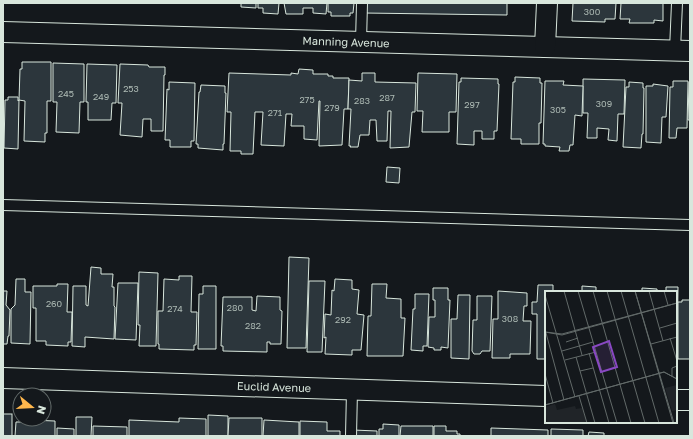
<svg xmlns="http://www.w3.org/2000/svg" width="693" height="439" font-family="'Golos Text',sans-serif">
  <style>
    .building { fill: #2c363c; stroke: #d8e6dc }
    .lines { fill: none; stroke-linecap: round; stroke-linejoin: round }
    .lane-casing { stroke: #d8e6dc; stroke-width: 12 }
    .street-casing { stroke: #d8e6dc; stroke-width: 22 }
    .lane { stroke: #14181c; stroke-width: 10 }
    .street { stroke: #14181c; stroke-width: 20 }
    .labels { text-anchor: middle; stroke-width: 3; stroke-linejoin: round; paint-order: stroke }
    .number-label { font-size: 9px; fill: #adbab4 }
    .street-label { font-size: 11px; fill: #d8e6dc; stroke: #14181c }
    .inset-road { fill: none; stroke: #626a69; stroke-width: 1 }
    .view { fill: #8948c3; fill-opacity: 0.15; stroke: #8948c3; stroke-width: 2 }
    .inset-edge { fill: none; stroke: #d8e6dc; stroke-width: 2 }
  </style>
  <rect width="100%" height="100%" fill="#14181c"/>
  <g class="building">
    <polygon points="241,3 256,3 256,8 241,7"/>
    <polygon points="258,3 279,3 278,14 263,13 263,8 258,8"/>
    <polygon points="284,3 327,3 326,14 313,13 313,8 303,8 303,14 286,14"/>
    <polygon points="328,3 354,3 353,13 350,13 350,16 331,16 331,12 328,12"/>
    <polygon points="364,3 507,3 507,15 364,13"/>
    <polygon points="573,3 616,3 615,19 605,19 605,22 572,21"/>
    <polygon points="621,3 663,3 663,21 654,20 654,23 629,23 630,19 620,19"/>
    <polygon points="22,62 51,62 51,101 47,101 47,133 45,133 45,142 24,141 25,101 19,100 20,69 22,69"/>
    <polygon points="53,63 84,64 84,102 80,102 79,133 56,132 57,102 53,102"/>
    <polygon points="87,64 117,65 116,103 112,103 111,120 88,120 88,102 86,102"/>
    <polygon points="120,64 148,65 149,67 165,67 165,75 164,75 163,131 151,131 151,119 143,119 142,137 120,135 122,103 118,103"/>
    <polygon points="299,69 313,70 313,74 328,74 328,76 333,76 333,78 349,78 348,109 344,109 342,145 319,146 320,101 319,101 317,140 304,139 304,126 291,126 292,114 286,114 284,146 261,145 263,112 255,112 253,154 241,154 241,151 230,151 231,112 227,112 229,73 291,75 291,73 298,74"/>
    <polygon points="362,73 375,73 375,82 416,83 415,112 412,112 409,147 390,148 391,111 388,111 387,141 377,141 376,120 370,120 369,135 360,135 358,147 350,147 351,146 349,146 351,109 348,109 349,80 362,81"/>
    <polygon points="418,73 457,74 456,112 449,112 449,132 422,132 423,111 417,111"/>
    <polygon points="515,77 540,78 540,83 542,83 541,123 539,123 539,144 521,144 521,139 511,139 513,82 515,82"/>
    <polygon points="461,78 498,79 498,84 499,84 497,131 494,131 494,139 482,139 482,131 474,131 474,145 457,144 459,82 461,82"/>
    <polygon points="583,79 625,80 624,114 618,114 617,141 608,140 609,129 597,128 597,138 587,138 588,113 583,113"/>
    <polygon points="545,81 564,81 563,85 583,86 582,116 575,115 573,145 570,145 569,151 559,151 560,147 545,146 545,144 543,144"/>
    <polygon points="673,81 688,81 687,128 677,128 676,138 669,138 670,87 673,87"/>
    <polygon points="169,82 195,83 194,141 191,141 191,147 170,147 170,140 165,140 167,89 169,90"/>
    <polygon points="629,82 643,83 643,88 644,88 643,134 642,134 641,148 623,147 626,87 629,87"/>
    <polygon points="689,82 690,82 690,120 688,120"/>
    <polygon points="653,84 668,86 666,117 662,117 661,143 646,142 646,86 653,86"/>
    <polygon points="201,85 225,86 225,93 226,93 224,144 223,144 223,150 198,148 198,144 196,144 199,92 200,92"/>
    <polygon points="8,97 18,97 18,101 19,100 18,149 4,148 5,100 8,100"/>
    <polygon points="387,167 400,168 399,183 386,182"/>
    <polygon points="289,257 309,258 306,348 287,348"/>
    <polygon points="91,267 101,268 101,274 113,274 112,287 114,287 114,306 115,307 114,339 85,337 85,347 72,346 73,286 86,286 86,305 88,306"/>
    <polygon points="139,272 158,273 156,346 139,346 140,325 138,325"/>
    <polygon points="179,276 192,276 191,312 197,312 196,345 194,345 194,350 159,349 159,344 158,344 158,311 163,311 164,279 179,280"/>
    <polygon points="16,279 25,279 25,292 31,292 30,344 11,343 11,309 15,305"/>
    <polygon points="335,279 352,280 352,289 359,290 357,314 364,315 361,350 352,350 352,355 325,354 326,337 324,338 325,314 331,315 332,290 334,291"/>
    <polygon points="309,281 325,281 322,352 307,352"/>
    <polygon points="118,283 138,283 136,340 115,339"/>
    <polygon points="57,284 68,284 67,312 72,312 71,342 68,342 68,346 46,345 46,341 36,341 36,308 33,308 33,286 57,286"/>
    <polygon points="372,284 387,284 386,298 401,299 401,318 405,318 403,356 367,356 368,316 371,316"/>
    <polygon points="538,285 553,285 553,292 546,292 546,359 537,359 537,314 532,314 532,302 537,302"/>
    <polygon points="203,286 216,286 216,349 198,349 199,294 203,294"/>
    <polygon points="582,286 596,287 596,292 582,292"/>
    <polygon points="666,287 678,287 677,364 676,292 666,292"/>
    <polygon points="433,288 448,288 448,300 450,300 448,348 441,347 441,350 434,350 434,348 428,347 429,317 435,317 435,300 433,300"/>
    <polygon points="642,288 657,289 657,292 642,292"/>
    <polygon points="3,291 7,291 6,305 10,310 9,336 8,336 7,344 3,344"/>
    <polygon points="498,291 527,293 527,306 524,306 523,321 531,321 530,354 510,354 510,358 492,358 493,319 498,319"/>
    <polygon points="415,294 429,294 427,346 423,346 423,351 411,350 413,309 415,309"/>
    <polygon points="458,295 470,295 469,359 451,358 451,319 457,319"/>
    <polygon points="257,296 280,297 280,310 282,311 281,344 270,344 270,342 267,342 267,352 223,351 223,346 221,346 223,297 252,297 252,310 256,311"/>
    <polygon points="477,296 492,296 490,351 482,351 480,354 474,354 472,351 473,320 477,320"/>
    <polygon points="682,300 690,300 690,359 678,359 678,302 682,302"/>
    <rect x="3" y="414" width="9" height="22"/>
    <polygon points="208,415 228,416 228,436 208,436"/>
    <polygon points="76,417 92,417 91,436 76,436"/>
    <polygon points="179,418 206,419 206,436 129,436 129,420 179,422"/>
    <polygon points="229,418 262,418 262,436 228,436"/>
    <polygon points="30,420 55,421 55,436 15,436 16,422 30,422"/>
    <polygon points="264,420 299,422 299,436 263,436"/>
    <polygon points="300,421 327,422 327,431 340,431 340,436 300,436"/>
    <polygon points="383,424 399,425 399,436 379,436 379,429 383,429"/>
    <polygon points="93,426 127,427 127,436 93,436"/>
    <polygon points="401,426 433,426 433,436 400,436"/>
    <polygon points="434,426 446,426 446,431 457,431 457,434 460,434 460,436 434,436"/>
    <polygon points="57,428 74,429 74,436 57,436"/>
    <polygon points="491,428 548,430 548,436 491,436"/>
    <polygon points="551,429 583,430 583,436 551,436"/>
    <polygon points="353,430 377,431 377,436 353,436"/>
    <polygon points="589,432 604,433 604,436 588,436"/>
  </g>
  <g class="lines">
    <g class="lane-casing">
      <g id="lane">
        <polyline points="361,42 362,3"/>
        <polyline points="675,50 677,3"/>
        <polyline points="3,205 690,225"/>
        <polyline points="351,436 352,390"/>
      </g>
    </g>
    <g class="street-casing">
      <g id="street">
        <polyline points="3,32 690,51"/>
        <polyline points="545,47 547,3"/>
        <polyline points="3,378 546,396"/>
        <polyline points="676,400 690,400"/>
      </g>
    </g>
    <use href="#lane" class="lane"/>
    <use href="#street" class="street"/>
  </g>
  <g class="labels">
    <g class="number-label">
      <text x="592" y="15">300</text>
      <text x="131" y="92">253</text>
      <text x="66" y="97">245</text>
      <text x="101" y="100">249</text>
      <text x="387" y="101">287</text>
      <text x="307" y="103">275</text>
      <text x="362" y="104">283</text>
      <text x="604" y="107">309</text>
      <text x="472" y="108">297</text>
      <text x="332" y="111">279</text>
      <text x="558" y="113">305</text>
      <text x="275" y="116">271</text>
      <text x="54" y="307">260</text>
      <text x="235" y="311">280</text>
      <text x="175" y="312">274</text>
      <text x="510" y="322">308</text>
      <text x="343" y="323">292</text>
      <text x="253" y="329">282</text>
    </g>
    <g class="street-label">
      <text transform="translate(346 42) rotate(2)" y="4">Manning Avenue</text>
      <text transform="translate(274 387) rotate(2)" y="4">Euclid Avenue</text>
    </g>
  </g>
  <g transform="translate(545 291)">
    <rect width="132" height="132" fill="#14181c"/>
    <path d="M132 94V119L127 120 120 97ZM10 113 12 119 30 115 31 118 37 117 42 132H2L0 116Z" fill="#202428"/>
    <path class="inset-road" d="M19 0 37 64M33 0 72 132M48 0 86 132M62 0 100 132M76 0 114 132M90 0 129 132M90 0 128 132M104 0 118 50M119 0 123 14M0 4 30 106M115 37 132 32M0 41 17 44 132 12M0 41 17 43 132 12M1 42 19 109M125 47 132 70M21 51 33 47M106 53 132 46M17 60 48 51M44 62 64 132M31 66 50 132M20 69 51 61M35 80 48 77M0 83 8 112M127 85V77L132 75M34 105 42 132M0 114 119 81 132 88M0 114 119 81 132 88"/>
    <path class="view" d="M64 50 72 76 56 81 48 56Z"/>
    <rect width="132" height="132" class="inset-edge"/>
  </g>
  <rect width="693" height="439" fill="none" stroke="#d8e6dc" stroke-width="8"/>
  <g transform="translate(32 407) rotate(108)"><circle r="19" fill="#14181c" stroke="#626a69"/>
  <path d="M0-3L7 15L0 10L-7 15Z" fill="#ffb74d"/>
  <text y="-6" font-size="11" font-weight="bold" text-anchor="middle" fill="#d8e6dc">N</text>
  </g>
</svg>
